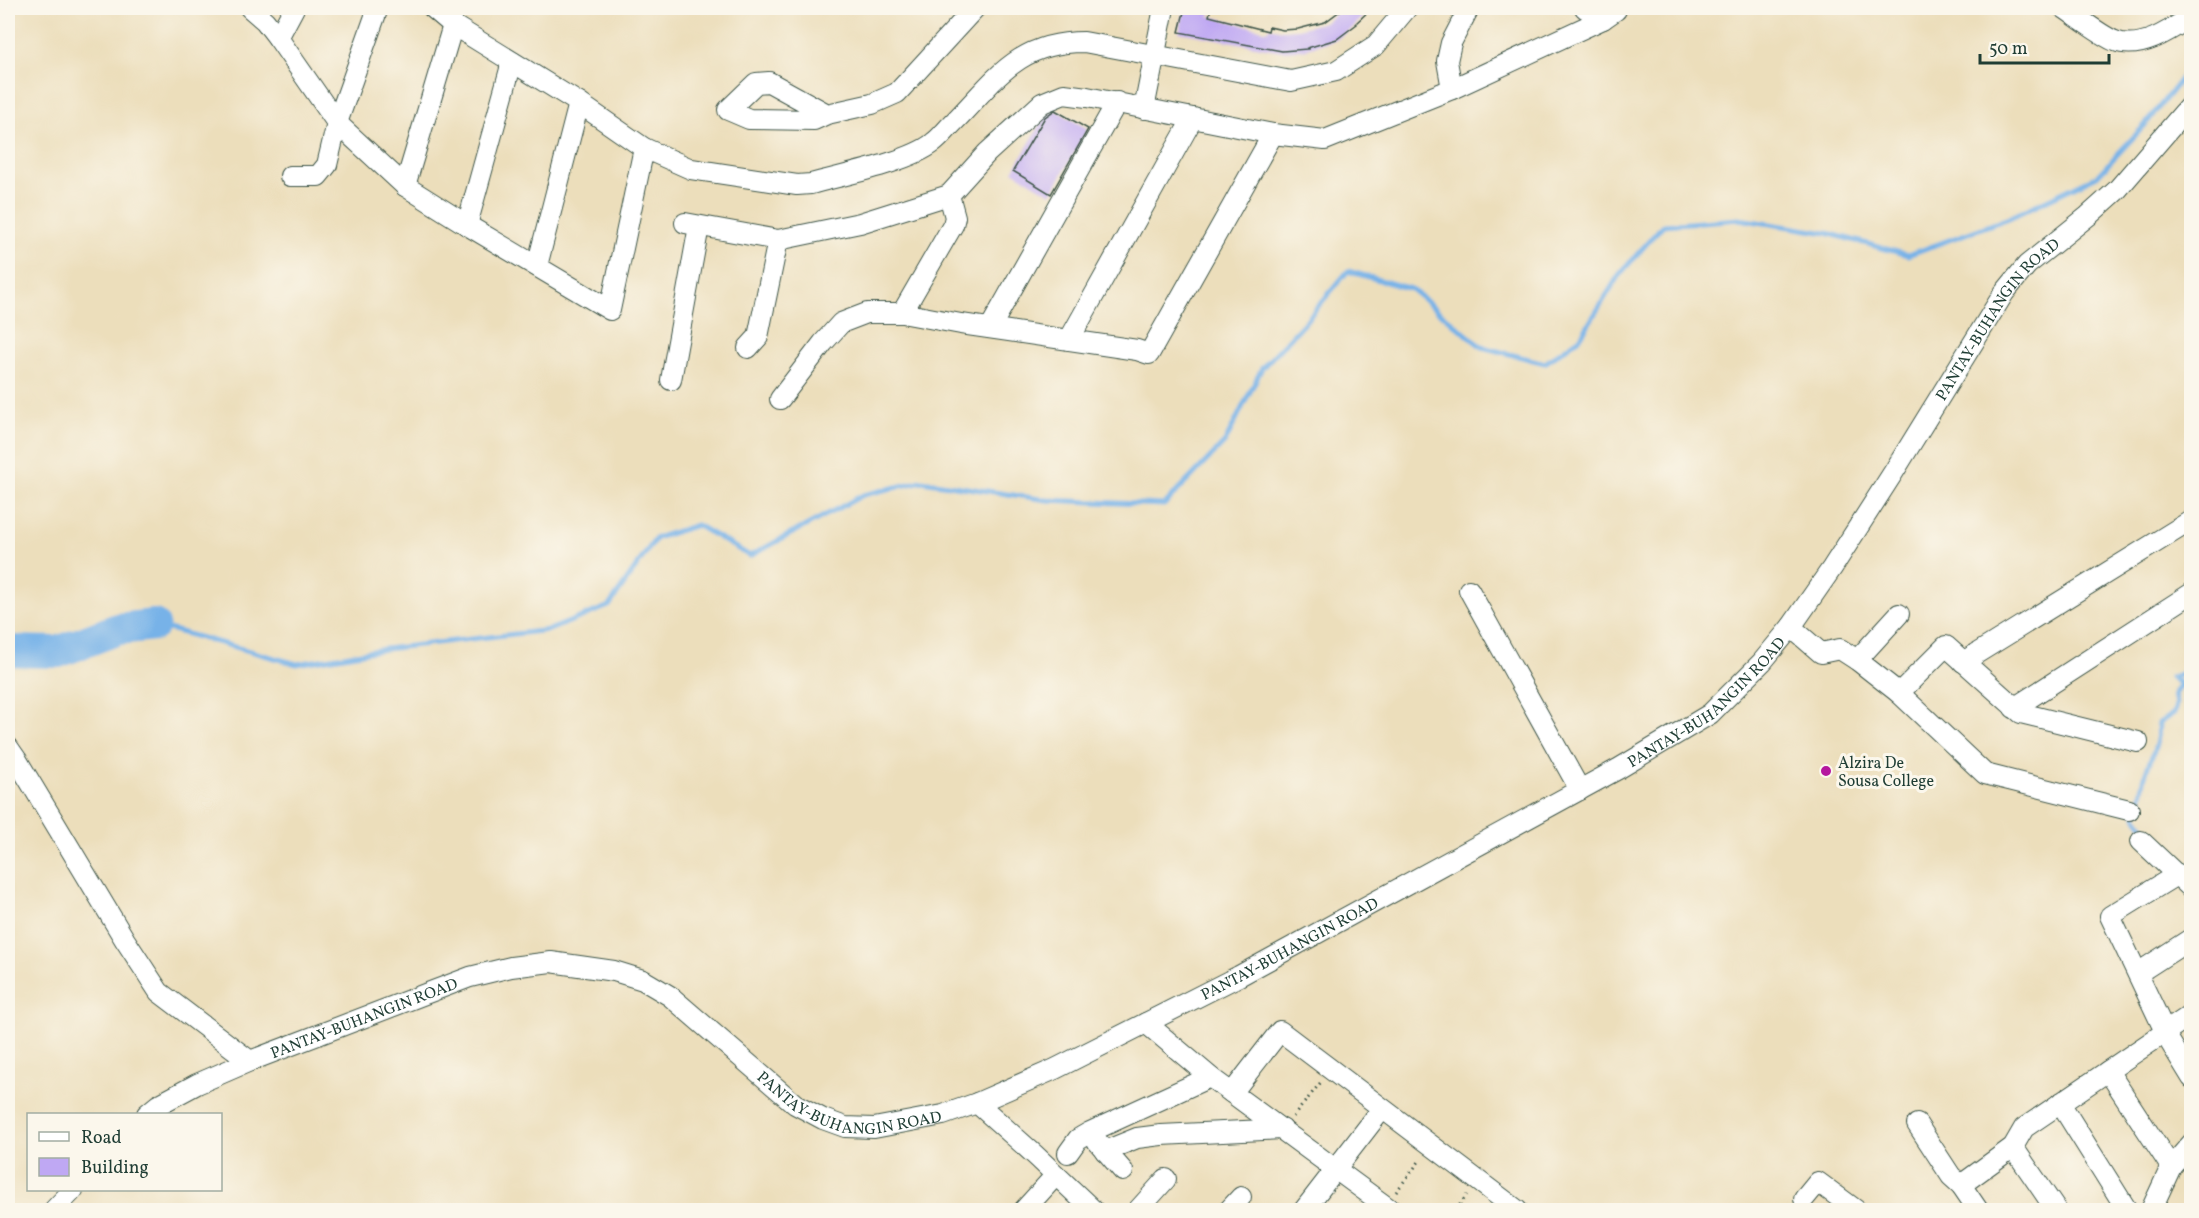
<svg xmlns="http://www.w3.org/2000/svg" width="2199" height="1218" font-family="Vollkorn,serif">
  <style>
    .lines { fill: none; stroke-linecap: round; stroke-linejoin: round }
    .stream { stroke: #77b2e8; stroke-width: 5 }
    .river { stroke: #77b2e8; stroke-width: 32 }
    .building { fill: #bfa8f3 }
    .minor-casing { stroke: #3e5548; stroke-width: 22 }
    .path { stroke: #3e5548; stroke-width: 3; stroke-dasharray: 1.5 4.5; stroke-linecap: butt }
    .minor { stroke: #fff; stroke-width: 20 }
    .poi-dot { fill: #b5179e; stroke: #fbf7ec; stroke-width: 2 }
    .labels { text-anchor: middle; stroke-width: 6; stroke-linejoin: round; paint-order: stroke }
    .street-label { font-size: 16px; fill: #1f3d34; stroke: #fbf7ec }
    .poi-label { font-size: 16px; fill: #1f3d34; stroke: #fbf7ec; text-anchor: start }
  </style>
  <rect width="100%" height="100%" fill="#fbf7ec"/>
  <filter id="ink" filterUnits="userSpaceOnUse"><feTurbulence type="fractalNoise" baseFrequency=".0167" numOctaves="2"/><feDisplacementMap in="SourceGraphic" scale="12" xChannelSelector="R" yChannelSelector="G"/><feConvolveMatrix kernelMatrix="1 2 1 2 8 2 1 2 1" color-interpolation-filters="sRGB"/></filter>
  <filter id="wash" filterUnits="userSpaceOnUse"><feTurbulence type="fractalNoise" baseFrequency=".008" numOctaves="4" result="noise"/><feDisplacementMap in="SourceGraphic" scale="24" xChannelSelector="R" yChannelSelector="G"/><feGaussianBlur stdDeviation="1.35" result="paint"/><feColorMatrix in="noise" values="0 0 0 0 0 0 0 0 0 0 0 0 0 0 0 0 0 1.4 0 .05"/><feComposite in="paint" operator="in"/></filter>
  <g filter="url(#wash)">
    <rect width="100%" height="100%" fill="#ecdebb"/>
    <g class="lines">
      <g class="stream">
        <polyline points="154,625 297,664 385,649 549,630 609,606 656,538 697,525 750,556 863,495 922,481 1047,500 1164,505 1225,442 1262,368 1304,323 1348,271 1411,289 1482,347 1545,363 1580,338 1619,275 1663,225 1739,219 1827,233 1908,255 2009,218 2097,176 2145,125 2192,65"/>
        <path d="M2192 670 2171 677 2185 687 2181 685 2174 694 2176 704 2174 713 2159 723C2159 741 2153 753 2147 769 2142 784 2141 801 2136 816L2148 832 2192 872"/>
        <polyline points="2191,1210 2192,1209"/>
      </g>
      <polyline class="river" points="8,651 58,652 118,629 154,625"/>
    </g>
    <g id="blocks">
      <g class="building">
        <polygon points="1185,8 1211,8 1209,16 1268,31 1269,27 1283,30 1298,29 1325,22 1344,8 1372,8 1356,23 1357,24 1337,39 1307,48 1308,49 1282,51 1179,32"/>
        <polygon points="1055,110 1088,129 1051,194 1013,171 1045,117"/>
      </g>
    </g>
  </g>
  <g filter="url(#ink)">
    <use href="#blocks" fill-opacity="0" stroke="#3e5548" stroke-width="1.5"/>
    <g class="lines">
      <g class="minor-casing">
        <g id="minor">
          <polyline points="250,8 265,21 278,38 337,123 405,186 467,225 610,310 644,148"/>
          <path d="M433 8 453 25 579 103 644 148 691 169 797 185 811 184C843 175 909 162 933 143 940 138 946 130 952 124 995 81 1016 42 1084 42L1291 81 1336 71 1376 45 1407 8"/>
          <polyline points="1585,8 1603,19"/>
          <path d="M2064 8C2076 16 2103 37 2115 41 2141 51 2171 30 2192 16"/>
          <polyline points="278,38 294,8"/>
          <polyline points="1452,89 1447,61 1451,43 1469,8"/>
          <polyline points="1144,109 1164,8"/>
          <polyline points="827,114 769,82 756,83 728,110 749,119 814,120 827,114 872,104 897,93 975,8"/>
          <polyline points="290,176 318,176 327,165 337,123 378,8"/>
          <polyline points="405,186 453,25"/>
          <polyline points="685,223 778,240 860,223 949,195 987,153 1042,103 1064,94 1087,97 1273,134 1325,140 1452,89 1603,19 1616,10"/>
          <polyline points="467,225 512,62"/>
          <polyline points="537,266 579,103"/>
          <polyline points="902,313 953,225 955,217 949,195"/>
          <polyline points="990,328 1117,102"/>
          <polyline points="1069,340 1193,118"/>
          <polyline points="748,348 758,337 778,240"/>
          <polyline points="671,380 699,226"/>
          <polyline points="780,399 823,343 841,323 867,313 902,313 961,324 1137,350 1149,354 1273,134"/>
          <polyline points="1469,590 1580,790"/>
          <polyline points="1791,627 1821,653 1840,649 1857,660 1899,693 1985,774 2129,810"/>
          <polyline points="1857,660 1899,614"/>
          <polyline points="1963,662 2192,520"/>
          <polyline points="1899,693 1946,646 2021,713 2138,742"/>
          <polyline points="2014,708 2192,593"/>
          <polyline points="8,747 17,760 125,940 159,992 250,1061"/>
          <polyline points="2141,841 2192,889"/>
          <polyline points="2178,874 2110,916 2170,1042 2192,1078"/>
          <polyline points="2138,973 2192,938"/>
          <polyline points="1146,1023 1210,1077 1391,1210"/>
          <polyline points="2108,1071 2171,1167"/>
          <polyline points="1232,1093 1280,1031 1517,1210"/>
          <polyline points="977,1103 1035,1155 1093,1210"/>
          <polyline points="2060,1103 2127,1210"/>
          <path id="s1" d="M147 1114 158 1105 197 1084 250 1061 425 994 470 977 511 967 551 962 614 971 643 980 670 996 795 1104 823 1119 845 1127 874 1128 943 1115 977 1103 1055 1069 1239 976 1618 769 1710 714 1762 662 1791 627 1832 568 1893 473 2004 293 2027 265 2088 216 2117 190 2192 103"/>
          <polyline points="1917,1124 1951,1176 1961,1185 1978,1210"/>
          <polyline points="1097,1141 1123,1171"/>
          <polyline points="2013,1147 2056,1210"/>
          <polyline points="1105,1151 1137,1138 1161,1135 1282,1129"/>
          <polyline points="1068,1153 1078,1139 1090,1132 1210,1077"/>
          <polyline points="1961,1185 2013,1147 2024,1128 2192,1014"/>
          <polyline points="1804,1199 1818,1182 1856,1210"/>
          <polyline points="54,1210 73,1190"/>
          <polyline points="1024,1210 1055,1176"/>
          <polyline points="1138,1210 1166,1179"/>
          <polyline points="1229,1210 1241,1197"/>
          <polyline points="1304,1210 1382,1109"/>
          <polyline points="2151,1210 2171,1167 2192,1143"/>
        </g>
      </g>
      <g class="path">
        <polyline points="1293,1117 1321,1082"/>
        <polyline points="1396,1192 1421,1159"/>
        <polyline points="1456,1210 1467,1195"/>
      </g>
      <use href="#minor" class="minor"/>
    </g>
  </g>
  <circle class="poi-dot" cx="1826" cy="771" r="6"/>
  <g class="labels">
    <g class="street-label">
      <text dy="6" stroke="none"><textPath href="#s1" startOffset="2236">PANTAY-BUHANGIN ROAD</textPath></text>
      <text dy="6" stroke="none"><textPath href="#s1" startOffset="1750">PANTAY-BUHANGIN ROAD</textPath></text>
      <text dy="6" stroke="none"><textPath href="#s1" startOffset="1264">PANTAY-BUHANGIN ROAD</textPath></text>
      <text dy="6" stroke="none"><textPath href="#s1" startOffset="238">PANTAY-BUHANGIN ROAD</textPath></text>
      <text dy="6" stroke="none"><textPath href="#s1" startOffset="778">PANTAY-BUHANGIN ROAD</textPath></text>
    </g>
    <g class="poi-label">
      <text x="1838" y="768">Alzira De<tspan x="1838" dy="18">Sousa College</tspan></text>
    </g>
  </g>
  <rect width="2199" height="1218" fill="none" stroke="#fbf7ec" stroke-width="30"/>
  <rect x="27" y="1113" width="195" height="78" fill="#fbf7ec" stroke="#a3ada2" stroke-width="1.5"/>
  <rect x="39" y="1132" width="30" height="9" fill="#ffffff" stroke="#a3ada2" stroke-width="1.5"/>
  <text x="81" y="1143" font-size="18" fill="#1f3d34">Road</text>
  <rect x="39" y="1158" width="30" height="18" fill="#bfa8f3" stroke="#a3ada2" stroke-width="1.5"/>
  <text x="81" y="1173" font-size="18" fill="#1f3d34">Building</text>
  <path d="M1980 54v9h129v-9" fill="none" stroke="#1f3d34" stroke-width="3"/>
  <text x="1989" y="54" font-size="18" fill="#1f3d34" stroke="#fbf7ec" stroke-width="4.5" paint-order="stroke">50 m</text>
</svg>
